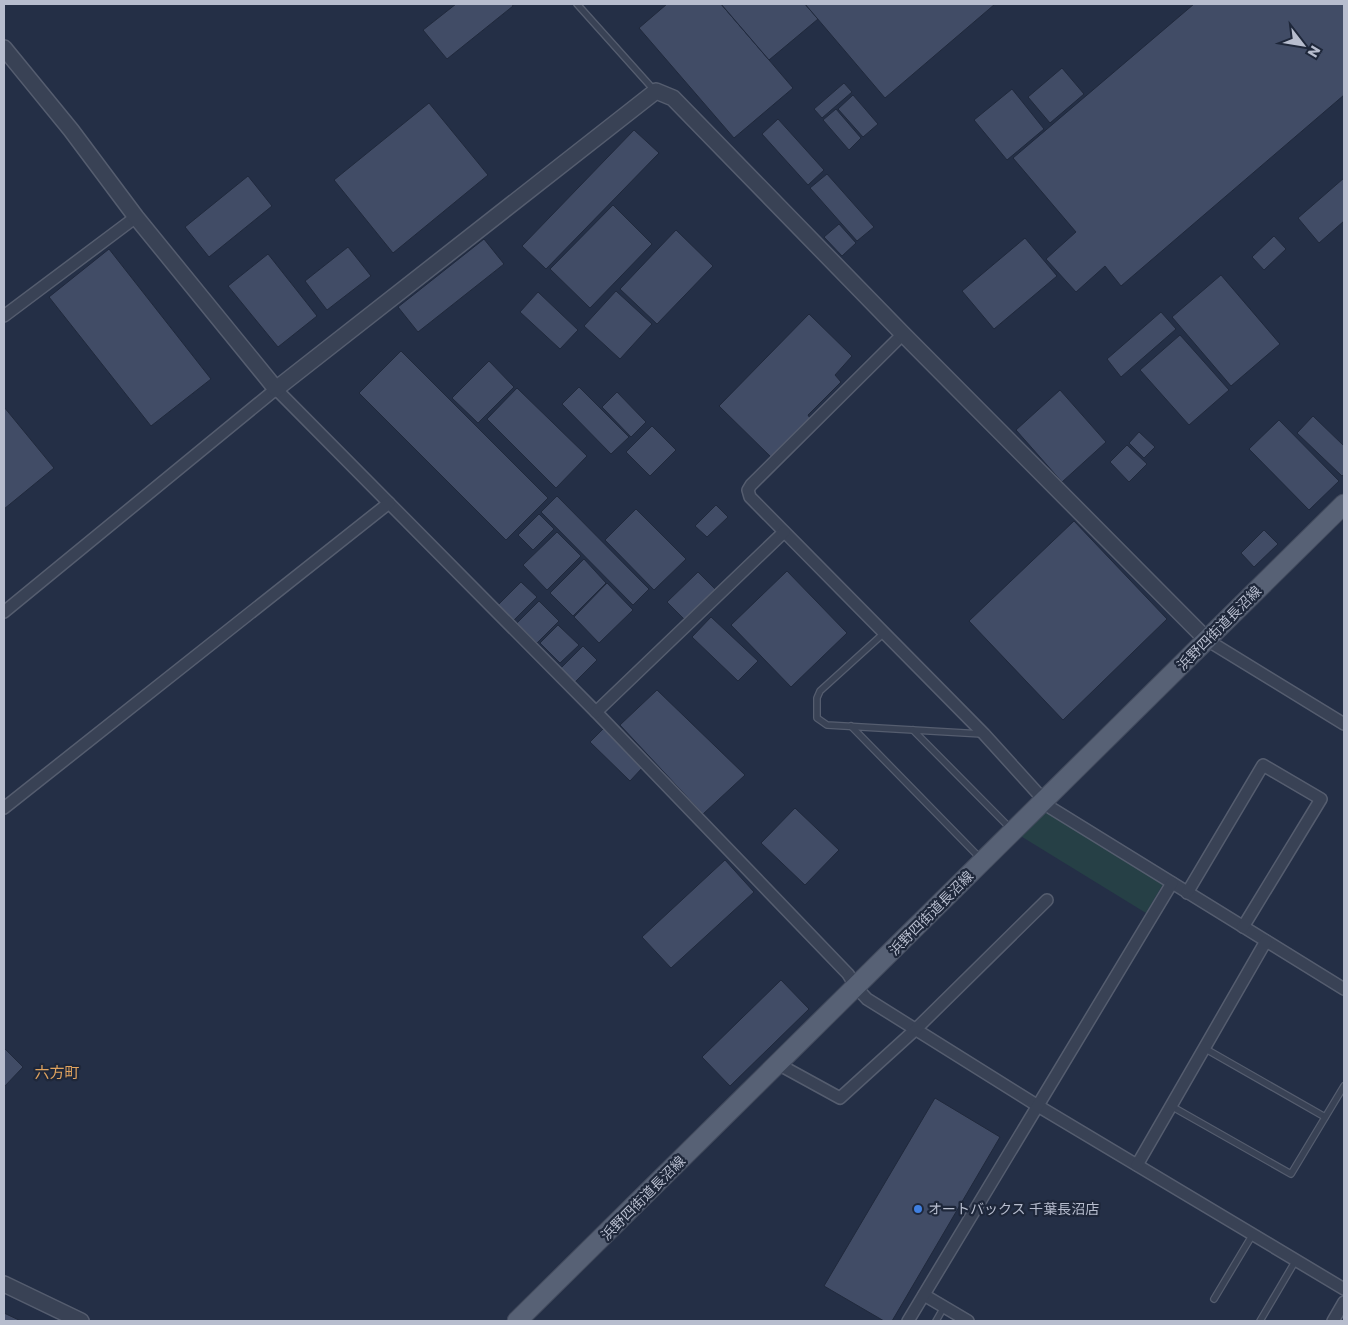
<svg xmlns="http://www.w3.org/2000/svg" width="1348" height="1325" font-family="Poppins,'Noto Sans JP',sans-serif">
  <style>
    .green { fill: #264046 }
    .building { fill: #414c66; stroke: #20293c }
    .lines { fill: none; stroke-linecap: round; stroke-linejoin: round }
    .service-casing { stroke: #555d6f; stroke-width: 8 }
    .minor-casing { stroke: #555d6f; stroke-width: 14 }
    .tertiary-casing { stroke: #555d6f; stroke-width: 18 }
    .primary-casing { stroke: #434b5e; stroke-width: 21 }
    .service { stroke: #394255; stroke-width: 5.5 }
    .minor { stroke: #394255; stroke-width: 11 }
    .tertiary { stroke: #394255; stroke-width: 15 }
    .primary { stroke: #576175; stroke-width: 19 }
    .shop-dot { fill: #3f7fe0; stroke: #1e273a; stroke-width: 2 }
    .labels { text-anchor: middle; stroke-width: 4.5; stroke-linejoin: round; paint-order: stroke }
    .street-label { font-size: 14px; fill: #b7bdce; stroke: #1e273a }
    .poi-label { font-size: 14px; fill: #b7bdce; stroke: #1e273a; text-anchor: start }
    .neighbourhood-label { font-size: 15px; fill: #e1a45f; stroke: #1e273a }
  </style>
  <rect width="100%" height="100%" fill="#242f46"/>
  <polygon class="green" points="1044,811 1163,884 1146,913 1019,835"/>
  <g class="building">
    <polygon points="456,4 512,4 513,6 447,59 423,30"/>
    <polygon points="667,4 721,4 793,88 734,138 639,28"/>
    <polygon points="721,4 805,4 818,19 769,60"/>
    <polygon points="805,4 995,4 885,98"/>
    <polygon points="1194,4 1344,4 1344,95 1121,286 1105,266 1076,292 1046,259 1076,232 1013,158"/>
    <polygon points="1062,68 1084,94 1050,123 1028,97"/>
    <polygon points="844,83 852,92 822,118 814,109"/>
    <polygon points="1012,89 1044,129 1007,160 974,120"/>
    <polygon points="853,95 878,124 863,137 838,109"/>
    <polygon points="429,103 488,175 393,253 334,180"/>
    <polygon points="836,109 861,138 849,150 823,120"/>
    <polygon points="778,119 824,170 808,185 762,134"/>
    <polygon points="634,130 659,153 546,269 522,246"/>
    <polygon points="827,174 874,227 857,241 810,188"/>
    <polygon points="248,176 272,206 209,257 185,227"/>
    <polygon points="1344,178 1344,221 1319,243 1298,218"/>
    <polygon points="613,205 652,244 590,308 550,269"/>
    <polygon points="839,224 856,243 842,256 824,237"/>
    <polygon points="676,230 713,266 657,324 620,289"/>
    <polygon points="1274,236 1286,249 1264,270 1252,257"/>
    <polygon points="1025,238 1057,276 994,329 962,291"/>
    <polygon points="484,239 504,264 418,332 398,307"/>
    <polygon points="348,247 371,276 327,310 305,281"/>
    <polygon points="109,249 211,379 151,426 49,297"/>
    <polygon points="268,254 317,316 278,347 228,286"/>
    <polygon points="1221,275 1280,344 1231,386 1172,317"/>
    <polygon points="616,291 652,324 620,359 584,326"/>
    <polygon points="538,292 578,330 560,349 520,312"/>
    <polygon points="1161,312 1176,329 1121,377 1107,359"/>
    <polygon points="809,314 852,356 835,375 841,382 808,415 811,420 773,459 719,406"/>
    <polygon points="1180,335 1229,390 1189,425 1140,370"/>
    <polygon points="401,351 548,498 506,540 359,393"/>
    <polygon points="489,361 514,387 478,423 452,398"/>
    <polygon points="579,387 629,437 611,454 562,404"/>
    <polygon points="517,388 587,456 556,488 487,419"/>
    <polygon points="1060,390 1106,442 1062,482 1016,430"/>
    <polygon points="617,392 646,422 631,437 602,407"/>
    <polygon points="4,407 54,468 4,509"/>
    <polygon points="1313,416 1344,446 1344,474 1342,476 1297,433"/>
    <polygon points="1279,420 1339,481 1309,510 1249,449"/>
    <polygon points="652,426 676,450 650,476 626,452"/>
    <polygon points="1139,432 1155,447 1144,458 1129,443"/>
    <polygon points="1127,445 1147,464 1129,482 1110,462"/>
    <polygon points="557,496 649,589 633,605 541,512"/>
    <polygon points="716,505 728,517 707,537 695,526"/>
    <polygon points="636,509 686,559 654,590 605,540"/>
    <polygon points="539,514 554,529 533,550 518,535"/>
    <polygon points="1074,521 1167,619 1063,720 969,621"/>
    <polygon points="1264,530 1278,544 1254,567 1241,553"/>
    <polygon points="557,532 581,556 547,590 523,565"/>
    <polygon points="584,559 606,583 573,616 550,593"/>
    <polygon points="787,571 847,633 791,687 731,625"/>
    <polygon points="698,572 718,592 687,622 667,602"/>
    <polygon points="521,582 537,597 513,621 498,605"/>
    <polygon points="607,583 633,610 599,643 574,617"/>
    <polygon points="539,601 559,621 537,643 517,623"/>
    <polygon points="711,617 758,661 738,681 692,637"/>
    <polygon points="558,625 579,645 560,663 540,643"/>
    <polygon points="583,646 597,660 575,682 561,668"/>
    <polygon points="657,690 745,775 703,814 620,725"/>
    <polygon points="604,728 643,767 630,781 590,742"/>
    <polygon points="795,808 839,850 805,885 761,843"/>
    <polygon points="725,860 754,892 671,968 642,937"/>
    <polygon points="781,980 809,1009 730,1086 702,1057"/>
    <polygon points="4,1048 23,1067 4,1087"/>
    <polygon points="935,1098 1000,1137 892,1321 884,1321 824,1286"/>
    <polygon points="4,1313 21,1321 4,1321"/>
  </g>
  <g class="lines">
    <g class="service-casing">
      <g id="service">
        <polyline points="577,4 654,90"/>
        <polyline points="884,633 820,691 817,698 817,718 827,725 982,734"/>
        <polyline points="851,726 981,859"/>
        <polyline points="913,730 1011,829"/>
        <polyline points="1204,1048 1325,1117"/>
        <polyline points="1171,1106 1291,1174 1344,1086"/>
        <polyline points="1214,1299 1253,1234"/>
        <polyline points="936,1321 944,1307"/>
        <polyline points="1260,1321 1296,1260"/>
      </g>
    </g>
    <g class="minor-casing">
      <g id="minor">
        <polyline points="4,316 136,217"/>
        <polyline points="903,334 751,485 748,490 750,497 984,734 1051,808 1344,989"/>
        <polyline points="4,612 276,389 596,712 848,974 856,987 867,999 1038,1106 1344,1289"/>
        <polyline points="1207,640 1344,724"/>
        <polyline points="596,712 784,532"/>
        <polyline points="4,808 389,503"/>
        <polyline points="1187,893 1263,765 1321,799 1243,927"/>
        <polyline points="778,1064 840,1098 916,1029 1047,900"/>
        <polyline points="1137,1165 1266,941"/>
        <polyline points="924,1295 968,1321"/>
        <polyline points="908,1321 1172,883"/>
        <polyline points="1333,1321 1344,1302"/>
      </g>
    </g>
    <g class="tertiary-casing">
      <g id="tertiary">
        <polyline points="4,48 71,130 136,217 276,389 656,91 673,98 903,334 1207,640"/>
        <polyline points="4,1284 81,1321"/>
      </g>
    </g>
    <g class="primary-casing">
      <polyline id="primary" points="517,1321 1344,504"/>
    </g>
    <use href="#service" class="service"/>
    <use href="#minor" class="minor"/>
    <use href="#tertiary" class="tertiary"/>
    <use href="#primary" class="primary"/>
  </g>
  <circle class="shop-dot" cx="918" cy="1209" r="5"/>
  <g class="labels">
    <g class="street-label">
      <text transform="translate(1219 628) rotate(-45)" y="5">浜野四街道長沼線</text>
      <text transform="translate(931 913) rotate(-45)" y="5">浜野四街道長沼線</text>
      <text transform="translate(643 1198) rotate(-45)" y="5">浜野四街道長沼線</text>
    </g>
    <g class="poi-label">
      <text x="928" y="1214">オートバックス 千葉長沼店</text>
    </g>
    <g class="neighbourhood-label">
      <text x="57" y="1078">六方町</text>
    </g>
  </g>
  <rect width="1348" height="1325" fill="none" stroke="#b7bdce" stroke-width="10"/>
  <g transform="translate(1303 45) rotate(121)" stroke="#1e273a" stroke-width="4" paint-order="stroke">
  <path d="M0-4L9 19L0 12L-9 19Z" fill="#b7bdce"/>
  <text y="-8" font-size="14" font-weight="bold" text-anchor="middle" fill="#b7bdce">N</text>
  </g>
</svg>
